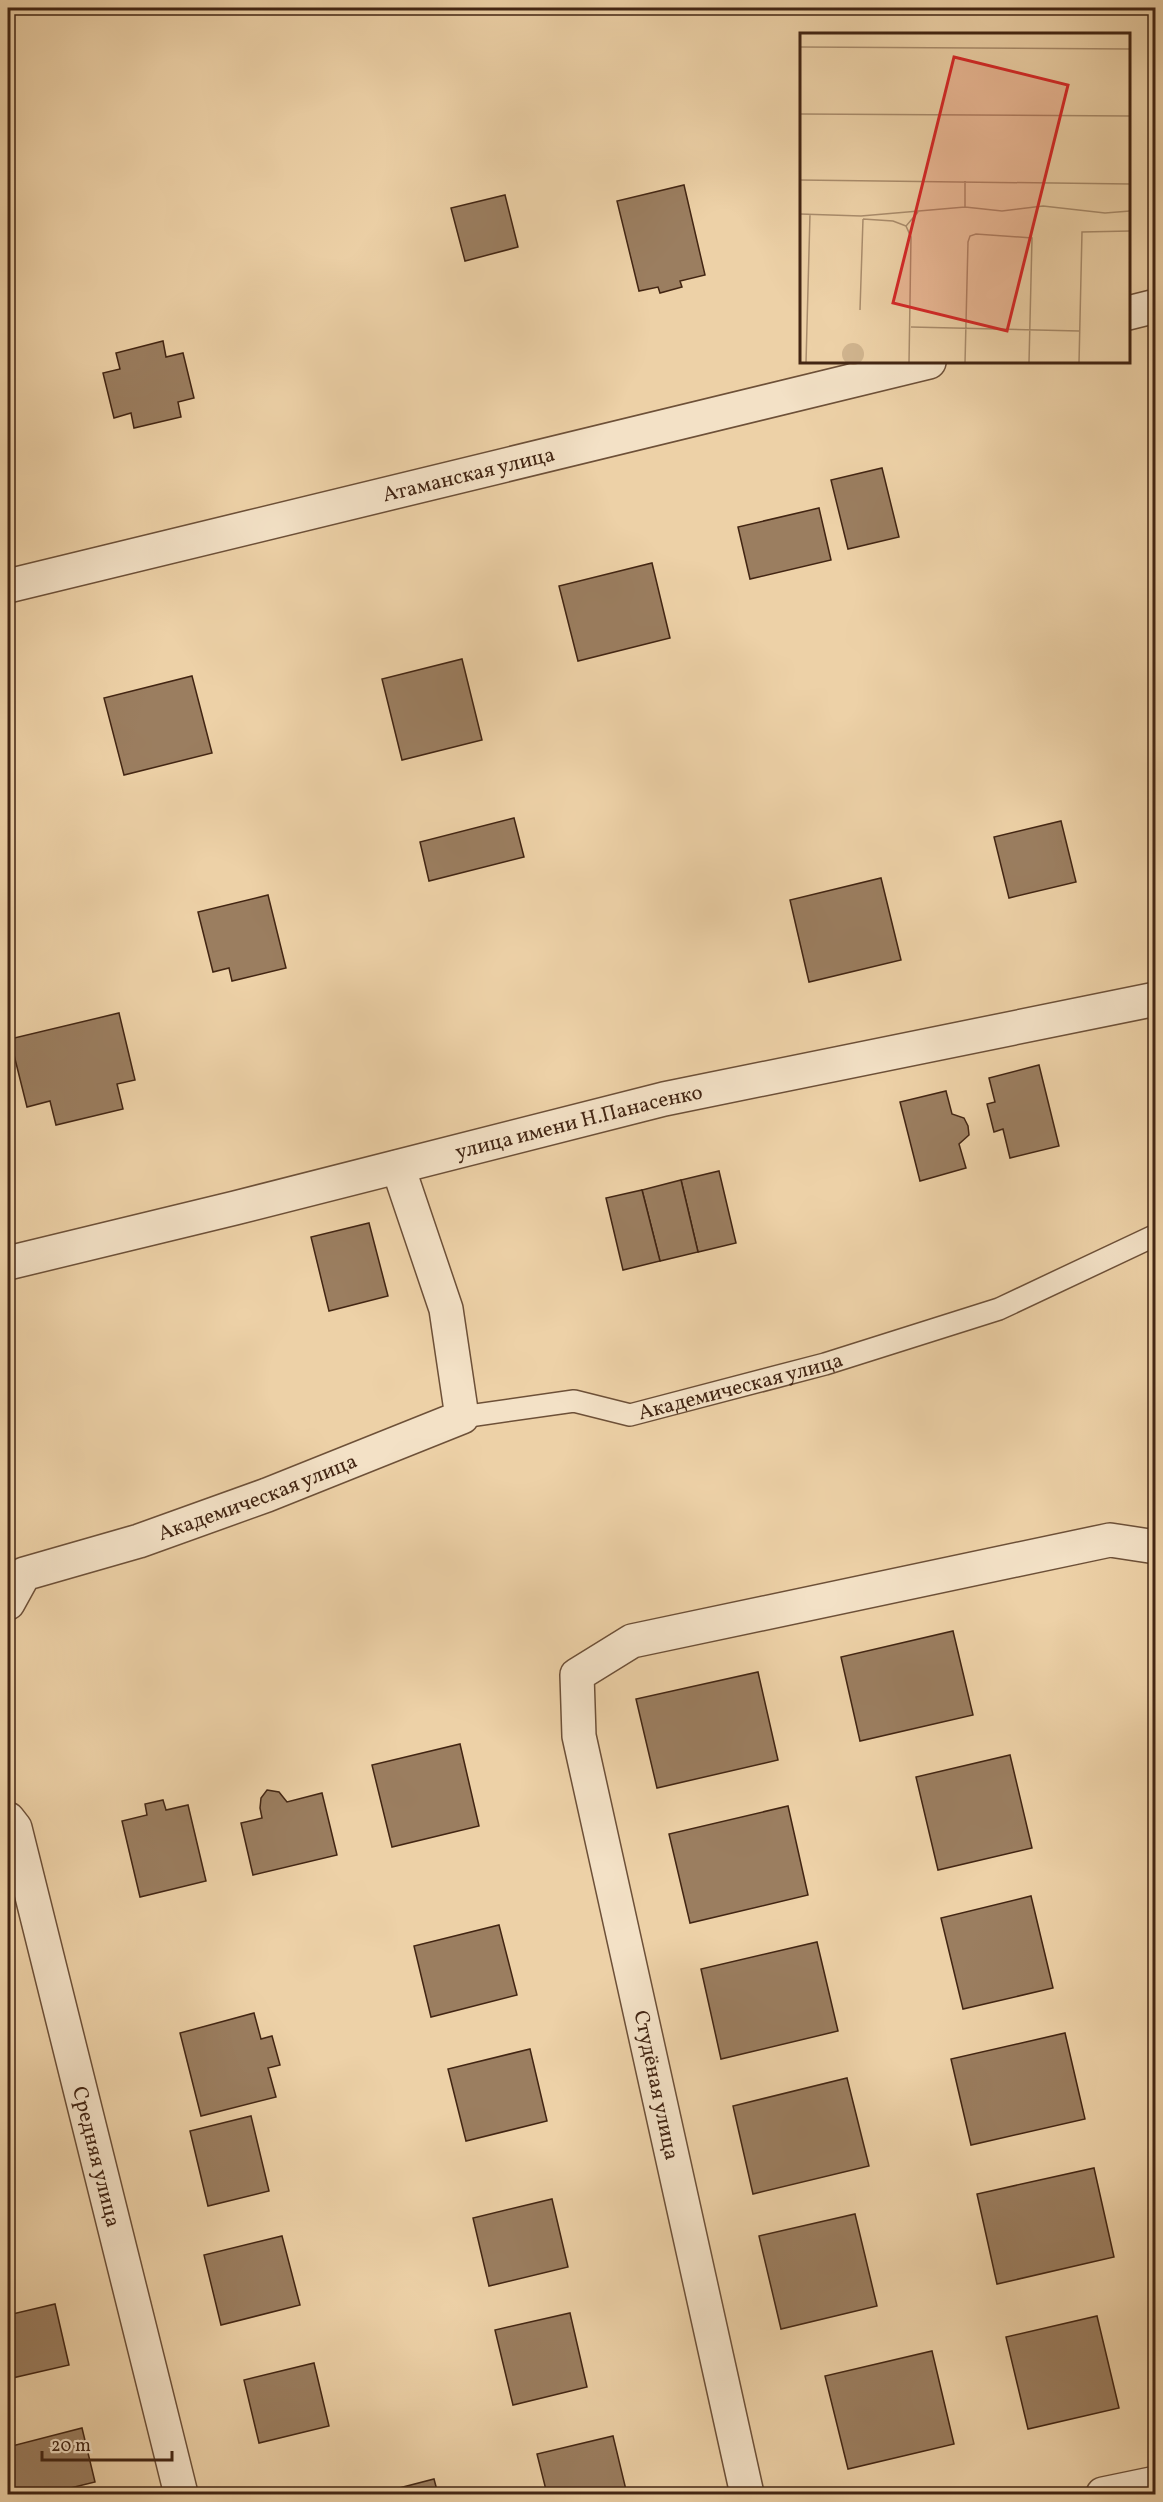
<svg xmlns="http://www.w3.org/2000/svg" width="1163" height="2502" font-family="Vollkorn,serif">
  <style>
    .building { fill: #9b7e60; stroke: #422513; stroke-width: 1.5 }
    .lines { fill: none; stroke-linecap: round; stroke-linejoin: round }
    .service-casing { stroke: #6d5038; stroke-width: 24 }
    .minor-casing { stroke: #6d5038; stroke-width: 36 }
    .service { stroke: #f3e1c6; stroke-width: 21 }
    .minor { stroke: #f3e1c6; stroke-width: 33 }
    .labels { text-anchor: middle; stroke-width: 5; stroke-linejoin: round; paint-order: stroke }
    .street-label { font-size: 21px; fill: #422513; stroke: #f3e1c6 }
    .inset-road { fill: none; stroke: #a98c6c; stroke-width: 1.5 }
    .view { fill: #d62828; fill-opacity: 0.15; stroke: #d62828; stroke-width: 3 }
    .inset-edge { fill: none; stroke: #422513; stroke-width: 3 }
  </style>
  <rect width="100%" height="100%" fill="#edd1a7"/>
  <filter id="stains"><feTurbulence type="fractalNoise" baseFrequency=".00333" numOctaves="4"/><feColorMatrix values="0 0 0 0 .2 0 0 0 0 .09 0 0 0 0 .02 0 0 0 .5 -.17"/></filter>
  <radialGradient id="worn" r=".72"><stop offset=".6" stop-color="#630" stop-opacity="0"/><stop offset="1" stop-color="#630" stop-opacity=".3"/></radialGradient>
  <g class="building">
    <polygon points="684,185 705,275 680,281 682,287 660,293 658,287 639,291 617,201"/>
    <polygon points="505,195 518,247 465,261 451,208"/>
    <polygon points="163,341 166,357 183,353 194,398 178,402 181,417 134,428 131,413 114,418 103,373 120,369 116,353"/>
    <polygon points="882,468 899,537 848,549 831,480"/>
    <polygon points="819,508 831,560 750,579 738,527"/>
    <polygon points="652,563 670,638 578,661 559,586"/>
    <polygon points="462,659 482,740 402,760 382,679"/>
    <polygon points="192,676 212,753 124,775 104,698"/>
    <polygon points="514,818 524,857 429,881 420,842"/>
    <polygon points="1061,821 1076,882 1009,898 994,837"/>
    <polygon points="881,878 901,960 809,982 790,900"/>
    <polygon points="268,895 286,968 232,981 229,968 213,972 198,912"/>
    <polygon points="119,1013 135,1080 117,1084 123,1109 56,1125 50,1101 27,1107 10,1039"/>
    <polygon points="1039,1065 1059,1146 1010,1158 1003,1129 994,1132 987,1104 995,1102 989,1078"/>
    <polygon points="946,1091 952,1114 964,1118 968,1126 969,1135 959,1144 966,1168 920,1181 900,1102"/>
    <polygon points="719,1171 736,1243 698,1252 681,1180"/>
    <polygon points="681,1180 698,1252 660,1261 642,1190"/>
    <polygon points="642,1190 660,1261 623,1270 606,1198"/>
    <polygon points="369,1223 388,1296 329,1311 311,1237"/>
    <polygon points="953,1631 973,1715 860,1741 841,1657"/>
    <polygon points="758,1672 778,1760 657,1788 636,1699"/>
    <polygon points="460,1744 479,1826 392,1847 372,1765"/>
    <polygon points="1010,1755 1032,1848 938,1870 916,1777"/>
    <polygon points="267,1790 279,1792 287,1802 322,1793 337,1855 253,1875 241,1823 262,1818 260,1808 261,1798"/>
    <polygon points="163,1800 166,1810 188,1805 206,1881 140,1897 122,1821 147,1815 145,1804"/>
    <polygon points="788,1806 808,1895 690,1923 669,1834"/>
    <polygon points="1031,1896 1053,1988 963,2009 941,1918"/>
    <polygon points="499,1925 517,1995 431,2017 414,1946"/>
    <polygon points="817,1942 838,2031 721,2059 701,1969"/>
    <polygon points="254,2013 261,2039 272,2036 280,2065 268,2068 276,2097 201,2116 180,2033"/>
    <polygon points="1065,2033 1085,2119 971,2145 951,2059"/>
    <polygon points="530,2049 547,2121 466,2141 448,2069"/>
    <polygon points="847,2078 869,2166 753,2194 733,2106"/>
    <polygon points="8,2110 13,2132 8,2133"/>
    <polygon points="251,2116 269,2191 208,2206 190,2131"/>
    <polygon points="1094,2168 1114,2257 997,2284 977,2194"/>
    <polygon points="552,2199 568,2267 489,2286 473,2218"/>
    <polygon points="855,2214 877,2306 781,2329 759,2236"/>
    <polygon points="282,2236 300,2305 221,2325 204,2255"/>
    <polygon points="55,2304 69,2365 8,2379 8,2315"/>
    <polygon points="570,2313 587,2387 513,2405 495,2330"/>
    <polygon points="1097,2316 1119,2408 1028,2429 1006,2337"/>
    <polygon points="932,2351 954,2444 848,2469 825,2376"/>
    <polygon points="314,2363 329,2426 259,2443 244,2380"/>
    <polygon points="82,2428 95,2482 46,2494 14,2494 8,2469 8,2447"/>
    <polygon points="613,2436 627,2494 547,2494 537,2454"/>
    <polygon points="434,2479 438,2494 376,2494"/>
  </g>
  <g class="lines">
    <g class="service-casing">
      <g id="service">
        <path id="s1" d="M462 1417 574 1401 630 1415 825 1364 999 1309 1156 1235"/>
      </g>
    </g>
    <g class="minor-casing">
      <g id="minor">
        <polyline points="1128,313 1156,306"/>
        <path id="s2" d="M8 586 929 362"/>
        <path id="s3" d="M8 1263 235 1208 664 1099 1156 999"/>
        <path id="s4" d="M8 1603 24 1574 139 1541 267 1495 462 1417 446 1309 398 1167"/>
        <path id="s5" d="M8 1819 15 1828 181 2494"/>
        <polyline points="747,2494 579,1736 577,1675 632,1641 1110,1540 1156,1547"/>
        <polyline points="1103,2494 1156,2483"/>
      </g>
    </g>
    <use href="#service" class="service"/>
    <use href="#minor" class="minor"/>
  </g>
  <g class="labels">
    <g class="street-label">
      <text dy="7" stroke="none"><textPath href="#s2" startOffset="474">Атаманская улица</textPath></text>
      <text dy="7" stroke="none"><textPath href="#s3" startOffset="588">улица имени Н.Панасенко</textPath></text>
      <text dy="7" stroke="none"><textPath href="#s1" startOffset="285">Академическая улица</textPath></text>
      <text dy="7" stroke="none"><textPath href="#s4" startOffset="279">Академическая улица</textPath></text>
      <text transform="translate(657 2085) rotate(78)" y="7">Студёная улица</text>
      <text dy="7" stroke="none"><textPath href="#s5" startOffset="350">Средняя улица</textPath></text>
    </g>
  </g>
  <g transform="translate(800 33)">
    <rect width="330" height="330" fill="#edd1a7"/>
    <path d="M42 321a11 11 0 1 1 22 0a11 11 0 1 1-22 0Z" fill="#d0b48e"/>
    <path class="inset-road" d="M0 14 330 16M0 81 330 83M0 147 330 151M165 148V174M0 181 61 183 165 174 202 178 243 173 305 180 330 178M63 186 93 188 106 193M60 277 63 186M111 294 279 298M6 330 10 181M109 330 111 204 106 193 118 179M165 330 168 209 170 203 176 201 232 205 229 330M279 330 282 199 330 198"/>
    <path class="view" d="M154 24 268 52 207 298 93 270Z"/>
    <rect width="330" height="330" class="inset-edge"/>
  </g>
  <rect width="1163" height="2502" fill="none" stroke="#edd1a7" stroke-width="30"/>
  <rect x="9" y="9" width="1145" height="2484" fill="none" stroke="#422513" stroke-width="3"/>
  <rect x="15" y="15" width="1133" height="2472" fill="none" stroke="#422513" stroke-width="1.5"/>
  <path d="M42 2451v9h130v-9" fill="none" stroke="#422513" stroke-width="3"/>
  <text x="51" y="2451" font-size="18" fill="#422513" stroke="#f3e1c6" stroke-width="4.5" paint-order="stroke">20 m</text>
  <rect width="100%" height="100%" filter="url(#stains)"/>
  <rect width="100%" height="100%" fill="url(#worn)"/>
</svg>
